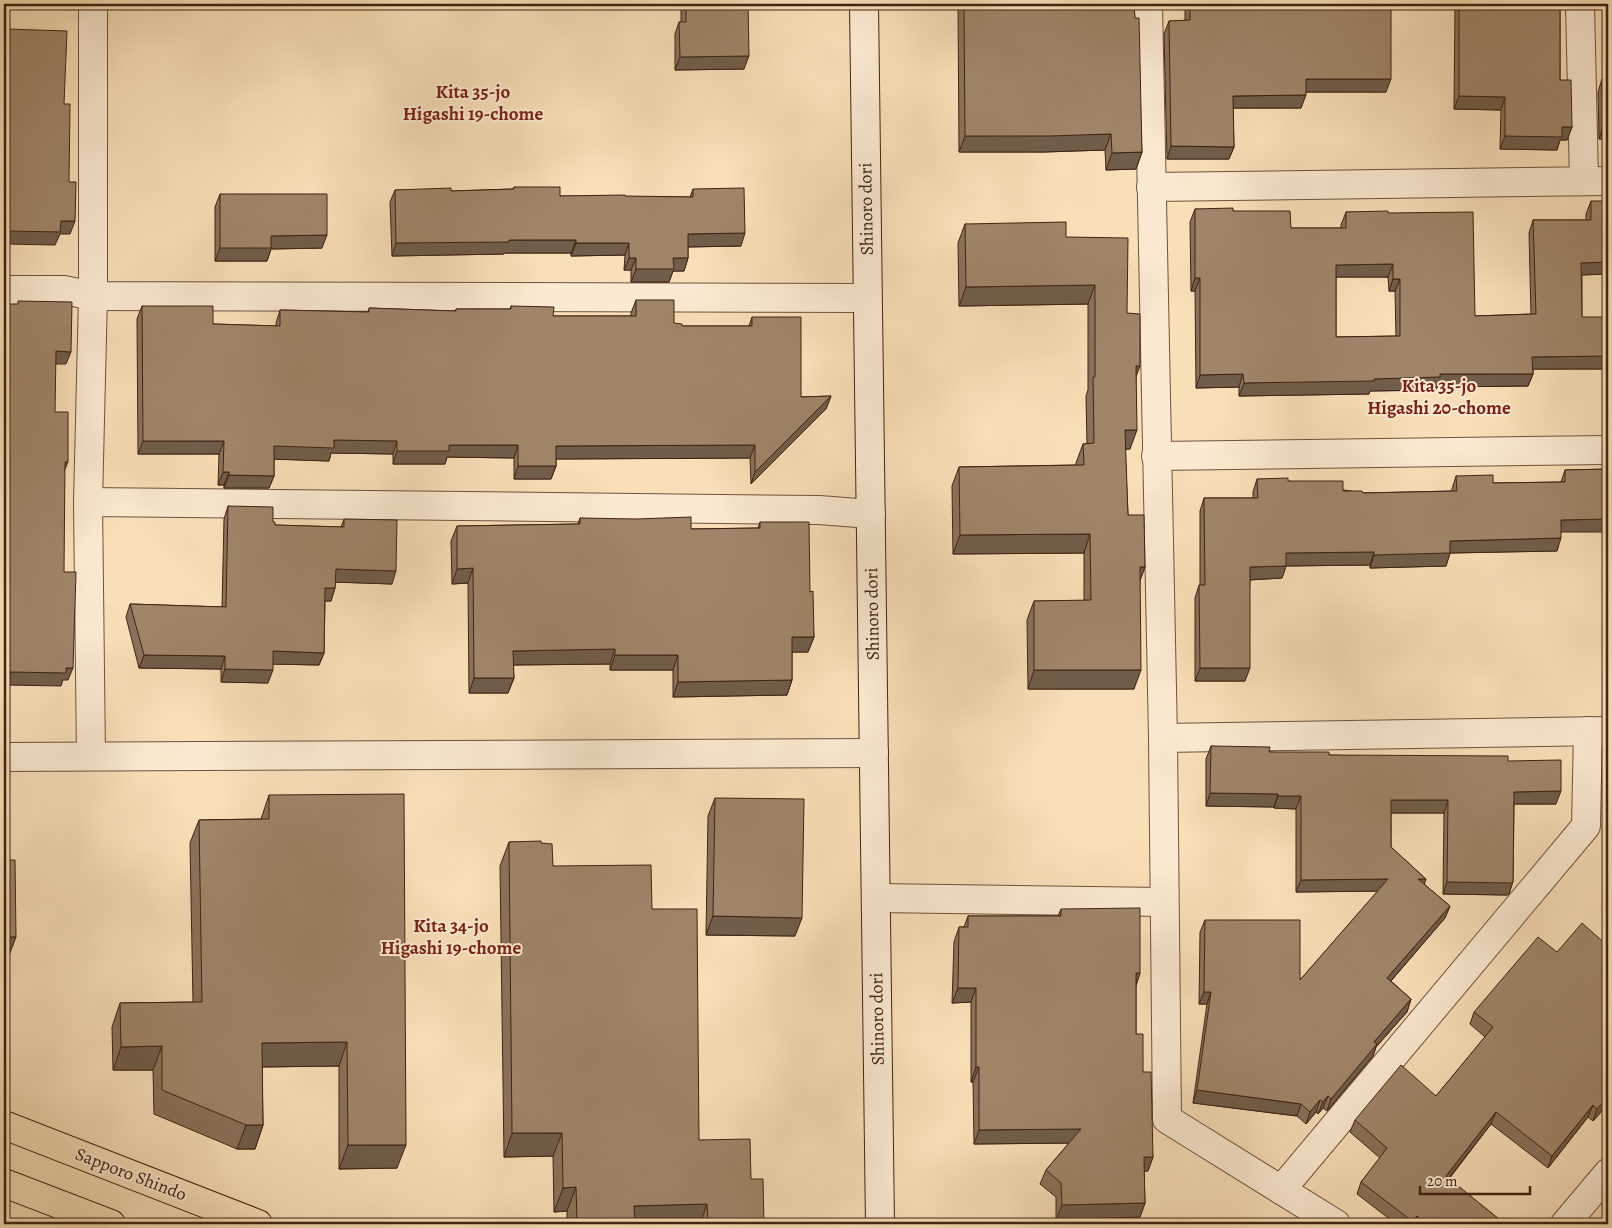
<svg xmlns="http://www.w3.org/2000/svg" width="1612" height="1228" font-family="Alegreya,serif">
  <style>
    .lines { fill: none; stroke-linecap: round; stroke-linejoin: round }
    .street-casing { stroke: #6e523c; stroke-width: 30 }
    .secondary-casing { stroke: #3f2313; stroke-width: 30 }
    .highway-casing { stroke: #3f2313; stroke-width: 30 }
    .street { stroke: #fbead1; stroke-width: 28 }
    .secondary { stroke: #fbead1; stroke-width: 28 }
    .highway { stroke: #f9dfb8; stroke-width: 28 }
    .wall { fill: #8a725a; stroke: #3f2313; fill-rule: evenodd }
    .shaded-wall { fill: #705d4a; stroke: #3f2313 }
    .building { fill: #a08569; stroke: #3f2313; fill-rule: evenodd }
    .labels { text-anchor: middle; stroke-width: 4; stroke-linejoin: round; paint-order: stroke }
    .street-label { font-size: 18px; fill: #3f2313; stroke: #fbead1 }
    .neighbourhood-label { font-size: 19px; font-weight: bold; fill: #7a1f14; stroke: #fbead1 }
  </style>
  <rect width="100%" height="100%" fill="#f9dfb8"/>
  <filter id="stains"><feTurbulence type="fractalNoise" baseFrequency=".004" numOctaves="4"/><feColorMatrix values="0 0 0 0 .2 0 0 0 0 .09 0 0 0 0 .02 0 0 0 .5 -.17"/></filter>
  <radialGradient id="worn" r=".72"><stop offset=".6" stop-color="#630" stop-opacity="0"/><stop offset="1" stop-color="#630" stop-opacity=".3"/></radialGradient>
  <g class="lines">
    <g class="street-casing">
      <g id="street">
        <polyline points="1148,4 1163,738 1167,1119 1336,1224"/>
        <polyline points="1580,4 1584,180"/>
        <polyline points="1151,187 1608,181"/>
        <polyline points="4,290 64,290 93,296 867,298"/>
        <polyline points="1156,456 1608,450"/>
        <polyline points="88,502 819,510 871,514"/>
        <polyline points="1163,738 1608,731"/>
        <polyline points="91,756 88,502 93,296 93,4"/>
        <polyline points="4,757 874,753"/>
        <polyline points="876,898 1163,902"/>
        <polyline points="1281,1190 1586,826 1588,731"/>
        <polyline points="1565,1224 1608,1173"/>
      </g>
    </g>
    <g class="secondary-casing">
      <polyline id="secondary" points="864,4 880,1224"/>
    </g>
    <g class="highway-casing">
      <g id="highway">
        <polyline points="4,1125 258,1224"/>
        <polyline points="4,1183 111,1224"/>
      </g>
    </g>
    <use href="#street" class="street"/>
    <use href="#secondary" class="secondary"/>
    <use href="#highway" class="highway"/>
  </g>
  <g class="wall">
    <polygon points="681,4 748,4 744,69 675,70 675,34 679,22 681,22"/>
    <polygon points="941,4 1134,4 1142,152 1136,169 1106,170 1105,150 1044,152 959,152 958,4 941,5"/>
    <polygon points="1185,4 1391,4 1386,92 1306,92 1301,108 1233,108 1234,147 1229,159 1167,159 1164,34 1169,21 1185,21"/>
    <polygon points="1455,4 1560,4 1560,80 1572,127 1567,140 1560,140 1557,150 1500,149 1501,110 1454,109"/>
    <polygon points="1602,79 1608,139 1599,139 1598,92"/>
    <polygon points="514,187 560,196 690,197 693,189 741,246 688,247 688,258 684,271 673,271 669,282 631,282 631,270 624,270 625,255 571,256 571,253 505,253 504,254 392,256 390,202 395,190 451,191 513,189"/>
    <polygon points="220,194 322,248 271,249 267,261 215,261 215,207"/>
    <path d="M1591 201 1608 274 1582 275V317L1608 369H1533V374L1528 386 1437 387 1436 390 1370 391 1369 394 1239 396V387L1196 388 1195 291H1191L1190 222 1195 209 1233 211 1291 228H1341V225L1346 212 1388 213 1475 316 1531 314 1529 233 1533 220H1586V214ZM1336 277H1388L1389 291H1395L1396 336 1336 337Z"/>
    <polygon points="965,224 1066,237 1127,313 1136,376 1130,449 1125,449 1128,515 1145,567 1140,580 1134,689 1028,689 1027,620 1034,601 1084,601 1084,553 953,554 952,486 959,467 1076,465 1076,463 1083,444 1087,444 1086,396 1088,390 1088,304 959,306 958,243"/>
    <polygon points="636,300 674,323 682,326 749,326 752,317 801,397 831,396 826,409 751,484 750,458 556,459 556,466 551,479 514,479 514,458 447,457 445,464 393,464 393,454 331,453 329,461 274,459 274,476 269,488 224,488 224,485 218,485 219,454 138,454 137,319 142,306 213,324 276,326 276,323 280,310 368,312 369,308 455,311 456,309 510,309 511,306 553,316 631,316 631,313"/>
    <polygon points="1608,469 1561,532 1557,551 1450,553 1446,566 1370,568 1370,565 1286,566 1282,578 1250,580 1245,681 1195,681 1195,598 1199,585 1200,585 1200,511 1204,498 1253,498 1253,492 1257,479 1288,481 1363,493 1452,491 1452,489 1456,476 1493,483 1561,482 1565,470"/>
    <polygon points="228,506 273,522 275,525 341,527 344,519 392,584 335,582 335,588 331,601 325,601 324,653 319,665 273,664 268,683 221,682 221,669 139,668 126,617 130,604 222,607 224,519"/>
    <polygon points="580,518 691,529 758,528 760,522 810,592 814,637 808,652 792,652 792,680 787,695 673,697 673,670 610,670 610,664 513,665 514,678 508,693 469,693 468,583 452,584 451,541 457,526 578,524"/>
    <polygon points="1211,746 1269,752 1329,755 1508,761 1556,804 1514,804 1513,881 1509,894 1507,895 1443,894 1444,813 1391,813 1391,847 1426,879 1424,884 1450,906 1445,918 1391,981 1411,999 1407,1012 1376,1047 1373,1056 1327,1111 1323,1108 1318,1114 1316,1112 1306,1124 1297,1116 1193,1103 1207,1004 1199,1004 1200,932 1205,920 1300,980 1378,891 1296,892 1296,809 1274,808 1274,807 1206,806 1206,759"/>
    <polygon points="269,795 397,1168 339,1169 339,1066 262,1067 263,1125 255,1149 237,1149 154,1114 153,1070 113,1070 112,1027 120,1003 193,1002 190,843 199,820 261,819"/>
    <polygon points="715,798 795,936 706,935 708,816"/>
    <polygon points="509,842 541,843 553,866 652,909 699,1140 751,1179 764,1224 567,1224 567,1211 554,1212 553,1156 504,1157 500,866"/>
    <polygon points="1061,909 1140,973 1136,986 1136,1034 1143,1072 1153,1157 1148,1171 1144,1171 1145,1203 1140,1217 1056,1220 1056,1197 1040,1184 1046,1170 1069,1143 974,1144 973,1082 971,1082 971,1002 952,1003 954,942 959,927 964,927 968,916 1058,916"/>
    <polygon points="1474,1012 1608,1104 1593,1121 1588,1117 1548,1168 1491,1124 1449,1179 1505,1224 1396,1224 1357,1194 1361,1182 1380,1158 1350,1132 1355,1120 1436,1096 1485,1037 1470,1024"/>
  </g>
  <g class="shaded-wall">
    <polygon points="749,56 744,69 675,70 680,57"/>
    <polygon points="1306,79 1391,79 1386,92 1301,92"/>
    <polygon points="1306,95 1301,108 1229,108 1233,96"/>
    <polygon points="1459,96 1505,97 1501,110 1454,109"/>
    <polygon points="1603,126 1608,126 1608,139 1599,139"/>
    <polygon points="1562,127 1572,127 1567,140 1560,140 1557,150 1500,149 1505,136"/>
    <polygon points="1111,134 1105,150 1044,152 959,152 965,136"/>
    <polygon points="1171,146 1234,147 1229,159 1167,159"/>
    <polygon points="1142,152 1136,169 1106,170 1112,153"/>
    <polygon points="61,221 75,221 70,234 60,234 55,245 6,244 4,251 4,238 9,231"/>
    <polygon points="745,233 741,246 684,247 688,234"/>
    <polygon points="327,235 322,248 271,249 267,261 215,261 220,248 271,236"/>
    <polygon points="509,240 576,240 571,253 505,253 504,254 392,256 396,243"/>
    <polygon points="576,243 629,243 625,255 571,256"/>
    <polygon points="629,258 636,258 631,270 624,270"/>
    <polygon points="673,258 688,258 684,271 673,271 669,282 631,282 636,269"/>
    <polygon points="1608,262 1608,274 1577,275 1581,263"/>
    <polygon points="1393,264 1388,277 1331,277 1336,265"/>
    <polygon points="1195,278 1200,278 1195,291 1191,291"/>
    <polygon points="1393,279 1400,279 1395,291 1389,291"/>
    <polygon points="1095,285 1088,304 959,306 966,287"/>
    <polygon points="56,351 71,352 66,364 51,364"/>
    <polygon points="1608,356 1608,369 1528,369 1532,357"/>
    <polygon points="1136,366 1140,366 1133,385"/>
    <polygon points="1243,374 1239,387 1196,388 1200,375"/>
    <polygon points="1440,374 1533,374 1528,386 1437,387 1436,390 1370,391 1369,394 1239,396 1244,383 1374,379"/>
    <polygon points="831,396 826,409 751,484 755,472"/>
    <polygon points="1125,430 1137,430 1130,449 1118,449"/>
    <polygon points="334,440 397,441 393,454 331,453 329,461 269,459 274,446"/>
    <polygon points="143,441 224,441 219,454 138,454"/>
    <polygon points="449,445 518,445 514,458 447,457 445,464 393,464 397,451"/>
    <polygon points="755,445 750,458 551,459 556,446"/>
    <polygon points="65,462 68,462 63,474"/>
    <polygon points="518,466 556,466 551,479 514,479"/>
    <polygon points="223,472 229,472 224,485 218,485"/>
    <polygon points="229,475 274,476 269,488 224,488"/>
    <polygon points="1608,519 1608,532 1557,532 1561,520"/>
    <polygon points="1090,534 1084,553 953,554 960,535"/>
    <polygon points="1561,538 1557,551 1450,553 1446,566 1370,568 1374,555 1450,541"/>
    <polygon points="1374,552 1370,565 1281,566 1286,553"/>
    <polygon points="1286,566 1282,578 1246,580 1250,567"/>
    <polygon points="1140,567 1145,567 1138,586"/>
    <polygon points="473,568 468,583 452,584 457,569"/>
    <polygon points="336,569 396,571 392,584 331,582"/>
    <polygon points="325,588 335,588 331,601 320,601"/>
    <polygon points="792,637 814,637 808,652 786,652"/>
    <polygon points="615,649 610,664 508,665 513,651"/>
    <polygon points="273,651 324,653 319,665 268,664"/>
    <polygon points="144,655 225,656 221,669 139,668"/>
    <polygon points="615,655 678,655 673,670 610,670"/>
    <polygon points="66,668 73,668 68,680 63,680 61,686 6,685 5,688 4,688 4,675 10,672"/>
    <polygon points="1200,668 1250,668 1245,681 1195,681"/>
    <polygon points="225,669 273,670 268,683 221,682"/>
    <polygon points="1034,670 1141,670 1134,689 1028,689"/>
    <polygon points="474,678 514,678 508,693 469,693"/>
    <polygon points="792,680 787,695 673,697 678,682"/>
    <polygon points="1561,791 1556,804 1510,804 1514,792"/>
    <polygon points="1210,793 1278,794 1274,807 1206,806"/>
    <polygon points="1278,796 1301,796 1296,809 1274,808"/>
    <polygon points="1391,800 1448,800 1444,813 1386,813"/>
    <polygon points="1388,879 1384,891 1296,892 1301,880"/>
    <polygon points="1418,879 1426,879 1422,891"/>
    <polygon points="1513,881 1509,894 1507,895 1443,894 1447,882"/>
    <polygon points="1450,906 1445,918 1383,990 1387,978"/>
    <polygon points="713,916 802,918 795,936 706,935"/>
    <polygon points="4,937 16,937 7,961 4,961"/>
    <polygon points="1136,973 1140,973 1135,988"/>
    <polygon points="958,988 976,988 971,1002 952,1003"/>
    <polygon points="1204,992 1211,992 1207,1004 1199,1004"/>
    <polygon points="1411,999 1407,1012 1376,1047 1373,1056 1327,1111 1331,1099 1374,1042"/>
    <polygon points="347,1042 339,1066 253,1067 262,1043"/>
    <polygon points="162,1046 153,1070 113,1070 121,1047"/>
    <polygon points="976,1067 979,1067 973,1082 971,1082"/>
    <polygon points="1197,1090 1301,1104 1297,1116 1193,1103"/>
    <polygon points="1328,1096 1323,1108 1318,1114 1323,1102"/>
    <polygon points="1608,1097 1608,1104 1593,1121 1597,1109"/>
    <polygon points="1320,1100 1316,1112 1306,1124 1310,1112"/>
    <polygon points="1593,1105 1588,1117 1548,1168 1552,1156"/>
    <polygon points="1496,1112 1491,1124 1441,1188 1446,1176"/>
    <polygon points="246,1125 263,1125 255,1149 237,1149"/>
    <polygon points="1081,1129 1076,1143 974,1144 979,1130"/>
    <polygon points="512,1133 562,1133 553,1156 504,1157"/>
    <polygon points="348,1145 406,1145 397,1168 339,1169"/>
    <polygon points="1144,1157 1153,1157 1148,1171 1139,1171"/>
    <polygon points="576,1187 567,1211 554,1212 563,1188"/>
    <polygon points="1145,1203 1140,1217 1056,1220 1062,1205"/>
    <polygon points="707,1204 700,1224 628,1224 634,1206"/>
    <polygon points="1417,1216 1414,1224 1411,1224 1412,1221"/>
  </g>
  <g class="building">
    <polygon points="686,4 748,4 749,56 680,57 679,22 686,22"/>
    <polygon points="964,4 1134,4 1135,18 1139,18 1142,152 1112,153 1111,134 1050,136 965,136"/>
    <polygon points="1190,4 1391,4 1391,79 1306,79 1306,95 1233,96 1234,147 1171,146 1169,21 1190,20"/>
    <polygon points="1459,4 1560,4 1560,80 1571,80 1572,127 1562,127 1562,137 1505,136 1505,97 1459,96"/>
    <polygon points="4,24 7,25 7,29 67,31 64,104 70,104 69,182 76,182 75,221 61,221 60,232 9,231 9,238 4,238"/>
    <polygon points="1602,79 1608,79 1608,126 1603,126"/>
    <polygon points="514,187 560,187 560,196 625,195 625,196 693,197 693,189 744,188 745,233 688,234 688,258 673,258 674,269 636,269 636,258 629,258 629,243 576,243 576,240 509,240 509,242 396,243 395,190 451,188 451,191 514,189"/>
    <polygon points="220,194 327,194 327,235 271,236 271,248 220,248"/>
    <path d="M1591 201H1608V262L1581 263 1582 317H1608V356L1532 357 1533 374H1440V377L1374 379V381L1244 383 1243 374 1200 375V278H1195V209L1233 208V211H1290L1291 228H1346V212L1388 211V213L1473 212 1475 316 1536 314 1533 220H1591ZM1393 264V279H1400V336L1336 337V265Z"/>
    <polygon points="1066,222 1066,237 1128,238 1127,313 1140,314 1140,366 1136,366 1137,430 1125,430 1128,515 1144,515 1145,567 1140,567 1141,670 1034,670 1034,601 1091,600 1090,534 960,535 959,467 1084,465 1083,444 1094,443 1093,377 1095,377 1095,285 966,287 965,224"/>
    <polygon points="636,300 674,300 674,323 682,324 682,326 752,326 752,317 801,317 801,397 831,396 755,472 755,445 556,446 556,466 518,466 518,445 449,445 449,451 397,451 397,441 334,440 334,448 274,446 274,476 229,475 229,472 223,472 224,441 143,441 142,306 213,306 213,324 280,326 280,310 369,312 369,308 456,311 456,309 511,309 511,306 554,307 553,316 636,316"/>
    <polygon points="18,301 72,302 71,352 56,351 55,412 68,412 68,462 65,462 64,572 76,572 73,668 66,668 66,673 10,672 10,675 4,675 4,304 18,304"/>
    <polygon points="1608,469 1608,519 1561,520 1561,538 1450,541 1450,553 1374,555 1374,552 1286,553 1286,566 1250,567 1250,668 1200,668 1199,585 1205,585 1204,498 1258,498 1257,479 1288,478 1288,481 1343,481 1343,491 1362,491 1363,493 1457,491 1456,476 1493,475 1493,483 1565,482 1565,470"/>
    <polygon points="228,506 273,507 273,522 275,522 275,525 344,527 344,519 397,520 396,571 336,569 335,588 325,588 324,653 273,651 273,670 225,669 225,656 144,655 130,604 226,607"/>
    <polygon points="691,517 691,529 760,528 760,522 809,522 810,592 813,591 814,637 792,637 792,680 678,682 678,655 615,655 615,649 513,651 514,678 474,678 473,568 457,569 457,526 580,524 580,518 636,519"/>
    <polygon points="1211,746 1270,747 1269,752 1329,752 1329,755 1508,756 1508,761 1561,760 1561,791 1514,792 1513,881 1512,883 1447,882 1448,800 1391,800 1391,847 1426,879 1418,879 1450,906 1387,978 1411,999 1374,1042 1377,1044 1331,1099 1328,1096 1323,1102 1320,1100 1310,1112 1301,1104 1197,1090 1211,992 1204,992 1205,920 1300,920 1300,980 1388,879 1301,880 1301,796 1278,796 1278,794 1210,793"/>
    <polygon points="404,794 406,1145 348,1145 347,1042 262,1043 263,1125 246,1125 162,1090 162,1046 121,1047 120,1003 202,1002 199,820 269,819 269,795"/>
    <polygon points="715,798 804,799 802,918 713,916"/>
    <polygon points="541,841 541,843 552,844 553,866 651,865 652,909 697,909 699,1140 750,1139 751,1179 763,1179 764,1224 708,1224 707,1204 634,1206 635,1224 577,1224 576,1187 563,1188 562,1133 512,1133 509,842"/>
    <polygon points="4,860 15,860 16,937 4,937"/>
    <polygon points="1140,908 1140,973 1136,973 1136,1034 1143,1034 1143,1072 1151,1072 1153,1157 1144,1157 1145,1203 1062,1205 1061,1183 1046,1170 1081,1129 979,1130 979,1067 976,1067 976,988 958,988 959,927 968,927 968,916 1061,916 1061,909"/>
    <polygon points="1582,923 1608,946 1608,1097 1597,1109 1593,1105 1552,1156 1496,1112 1446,1176 1505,1224 1427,1224 1417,1216 1412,1221 1361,1182 1387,1148 1355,1120 1401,1065 1436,1096 1493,1027 1474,1012 1538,937 1557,952"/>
    <polygon points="1265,1221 1271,1224 1263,1224"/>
  </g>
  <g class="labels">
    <g class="street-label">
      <text transform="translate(866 209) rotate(-91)" y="6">Shinoro dori</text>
      <text transform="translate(872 614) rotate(-91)" y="6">Shinoro dori</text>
      <text transform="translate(877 1019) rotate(-91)" y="6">Shinoro dori</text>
      <text transform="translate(131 1174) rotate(21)" y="6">Sapporo Shindo</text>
    </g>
    <g class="neighbourhood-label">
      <text x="473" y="98">Kita 35-jo<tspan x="473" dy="22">Higashi 19-chome</tspan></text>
      <text x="1439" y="392">Kita 35-jo<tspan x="1439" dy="22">Higashi 20-chome</tspan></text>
      <text x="451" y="932">Kita 34-jo<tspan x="451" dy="22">Higashi 19-chome</tspan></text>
    </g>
  </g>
  <rect width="1612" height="1228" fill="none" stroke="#f9dfb8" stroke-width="20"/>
  <rect x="5" y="5" width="1602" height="1218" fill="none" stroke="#3f2313" stroke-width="2.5"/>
  <rect x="10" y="10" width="1592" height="1208" fill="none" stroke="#3f2313"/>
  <path d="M1420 1186v8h110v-8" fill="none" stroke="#3f2313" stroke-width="2.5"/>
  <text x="1427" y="1186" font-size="15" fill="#3f2313" stroke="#fbead1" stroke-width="4" paint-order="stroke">20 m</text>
  <rect width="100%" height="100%" filter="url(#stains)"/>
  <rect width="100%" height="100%" fill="url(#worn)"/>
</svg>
